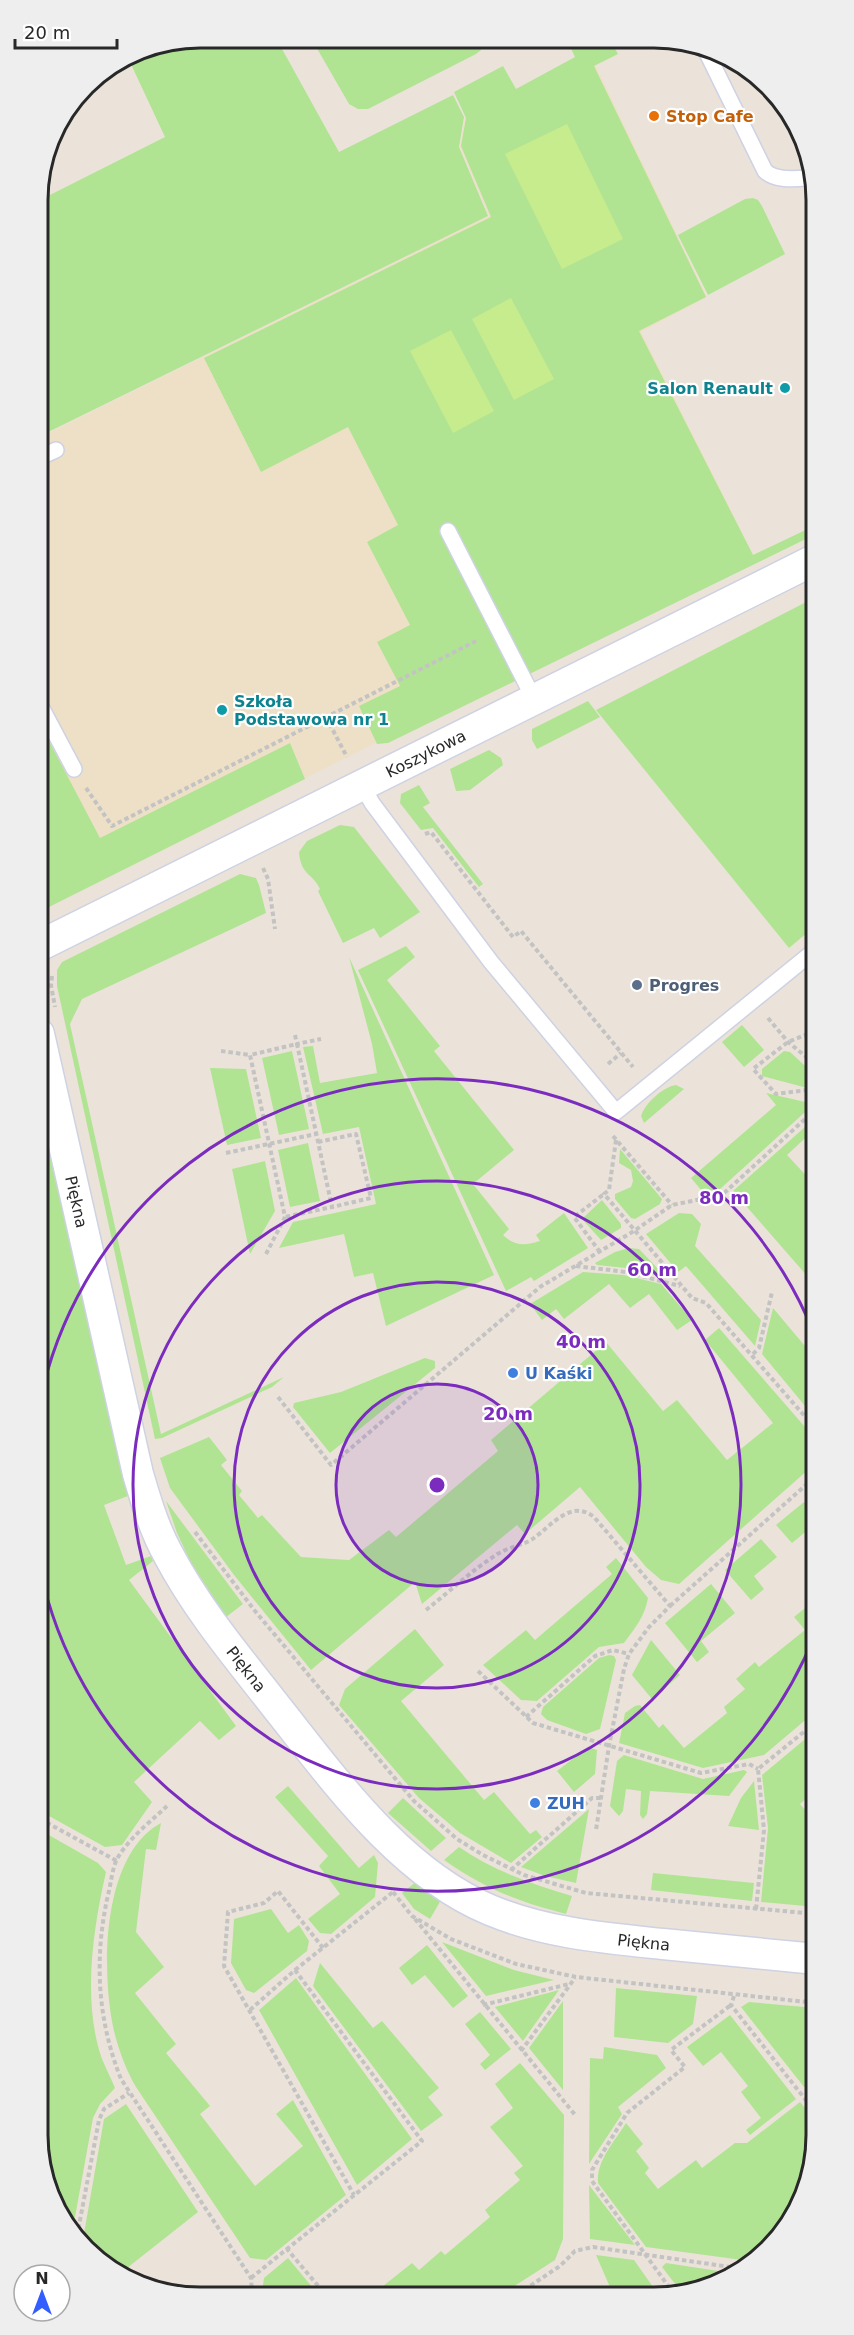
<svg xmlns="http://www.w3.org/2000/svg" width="854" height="2335" font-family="'DejaVu Sans',sans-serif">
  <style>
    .education { fill: #eee0c7 }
    .green { fill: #b0e493 }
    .pitch { fill: #c6ec8e }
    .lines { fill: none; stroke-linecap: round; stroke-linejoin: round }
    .service-casing { stroke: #ced2e2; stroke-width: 18 }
    .minor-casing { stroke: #ced2e2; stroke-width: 33 }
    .path { stroke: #c3c3c3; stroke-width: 4; stroke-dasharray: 4.5 3; stroke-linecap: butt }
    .service { stroke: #fff; stroke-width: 15 }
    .minor { stroke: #fff; stroke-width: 30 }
    .ring { fill: none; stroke: #7b2cbf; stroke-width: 3 }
    .food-dot { fill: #e8710a; stroke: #fff; stroke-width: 2 }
    .culture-dot { fill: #0f9aa8; stroke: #fff; stroke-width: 2 }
    .service-dot { fill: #5c6f8a; stroke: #fff; stroke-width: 2 }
    .shop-dot { fill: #3f7fe0; stroke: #fff; stroke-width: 2 }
    .labels { text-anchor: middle; stroke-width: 4.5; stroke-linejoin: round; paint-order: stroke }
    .food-label { font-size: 16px; font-weight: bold; fill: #c56008; stroke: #fff; text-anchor: start }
    .culture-label { font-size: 16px; font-weight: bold; fill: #0d838f; stroke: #fff; text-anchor: end }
    .street-label { font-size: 16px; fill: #282828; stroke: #fff }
    .service-label { font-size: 16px; font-weight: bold; fill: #4e5e75; stroke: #fff; text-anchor: start }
    .shop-label { font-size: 16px; font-weight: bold; fill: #366cbe; stroke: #fff; text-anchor: start }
    .rim { fill: none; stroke: #282828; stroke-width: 3 }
    .centre { fill: #7b2cbf; stroke: #fff; stroke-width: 3 }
    .ring-label { font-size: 18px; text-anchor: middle; font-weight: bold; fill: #7b2cbf; stroke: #fff; stroke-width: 4.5; stroke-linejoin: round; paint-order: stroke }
  </style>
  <rect width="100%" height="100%" fill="#ebe3d9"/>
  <polygon class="education" points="591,56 707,297 641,332 753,554 48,907 39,898 38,438 489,216 460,147 465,117"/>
  <g class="green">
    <polygon points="200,38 276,38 339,152 453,95 464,117 459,147 488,216 38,437 38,201 165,137 129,60 93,78 138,50"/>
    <polygon points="311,38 479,39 481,50 476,54 368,109 358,109 349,104"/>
    <polygon points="567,40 616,40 612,43 618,54 594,66 706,297 639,331 753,555 814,526 814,535 388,743 377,744 359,706 400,686 377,642 410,625 367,542 398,525 348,427 261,472 204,358 491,217 461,146 466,118 454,92 503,66 516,89 575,57"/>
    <polygon points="753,198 758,200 762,206 785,254 708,295 678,235 745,199"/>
    <polygon points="814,598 814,927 789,948 596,710"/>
    <polygon points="588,701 600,717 537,749 532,740 532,729"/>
    <polygon points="39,722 100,838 290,743 305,779 39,912"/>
    <polygon points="489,750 501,758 503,765 470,790 456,791 450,769"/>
    <polygon points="419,785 430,803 423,807 483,884 479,887 433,828 421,830 400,803 401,794"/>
    <path d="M340 825 354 827 420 912 380 938 374 928 343 943 318 891 320 889C312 872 301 876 299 852L307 841Z"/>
    <polygon points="240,874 256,878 259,885 266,913 82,999 70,1024 161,1434 284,1377 272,1387 162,1438 155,1439 57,986 57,970 62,962"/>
    <path d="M406 946 415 957 387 980 440 1046 434 1051 514 1150 473 1184 509 1229 503 1235C514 1246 525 1246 540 1241L536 1235 564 1213 588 1248 534 1281 531 1277 506 1291 358 970Z"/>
    <polygon points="349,957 494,1275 386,1326 373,1273 354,1277 344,1234 279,1248 293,1222 376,1204 359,1127 323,1134 303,1047 313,1046 320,1083 377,1073 372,1044"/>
    <polygon points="742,1025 764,1050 744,1067 722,1042"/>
    <polygon points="292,1051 309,1129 279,1135 262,1058"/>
    <polygon points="784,1051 790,1052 815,1075 815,1090 762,1076 762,1069"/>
    <polygon points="210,1068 246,1069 261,1138 227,1145"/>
    <path d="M676 1085 684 1089 644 1123 641 1116C645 1103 663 1087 676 1085Z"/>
    <polygon points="766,1093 814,1104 719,1190 702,1191 691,1178 776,1105"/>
    <polygon points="39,1104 93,1347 128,1496 104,1505 126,1565 151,1556 153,1561 129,1580 236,1726 219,1740 200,1721 134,1782 152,1802 122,1845 105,1847 40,1811"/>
    <polygon points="815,1118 815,1129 787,1155 815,1185 815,1285 733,1191"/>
    <polygon points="308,1143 320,1201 290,1207 278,1150"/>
    <polygon points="620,1149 662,1199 660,1204 635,1219 631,1218 615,1199 615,1194 631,1187 633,1181 631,1170 619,1163"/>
    <polygon points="265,1161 275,1211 250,1254 232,1169"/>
    <polygon points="602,1200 621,1224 621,1228 601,1240 582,1219"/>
    <polygon points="679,1213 692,1214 701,1224 695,1246 761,1320 755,1346 686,1266 678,1272 646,1234"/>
    <polygon points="629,1248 639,1249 663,1274 659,1276 626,1268 597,1265 595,1263 615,1252"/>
    <polygon points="583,1272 624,1275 661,1284 692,1320 677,1330 649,1294 630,1308 609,1284 564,1319 556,1309 542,1320 530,1304"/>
    <polygon points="773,1308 815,1358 815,1418 762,1354"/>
    <path d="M719 1328 812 1435C818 1447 816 1458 809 1469L679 1584 661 1580 646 1567 580 1487 525 1534 517 1525 422 1604 415 1582 311 1670 234 1575 170 1488 160 1458 209 1437 227 1460 221 1465 242 1491 239 1495 258 1518 262 1515 301 1557 349 1560 389 1530 396 1537 498 1451 491 1440 606 1342 663 1411 677 1400 727 1460 773 1423 705 1340Z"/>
    <polygon points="425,1358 435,1361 435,1368 330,1453 293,1407 294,1403 341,1392"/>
    <polygon points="166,1501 243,1604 226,1617 191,1563 177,1533"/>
    <polygon points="804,1502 815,1515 815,1524 792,1543 776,1525"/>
    <polygon points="761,1539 777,1557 754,1576 764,1589 751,1600 725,1570"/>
    <path d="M616 1558 648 1598C645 1616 635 1628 624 1643L599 1647 537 1701 521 1700 483 1665 526 1630 535 1640 612 1574 606 1567Z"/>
    <polygon points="711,1584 735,1613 701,1641 709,1652 697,1662 665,1623"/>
    <polygon points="815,1600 816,1711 764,1755 703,1768 619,1743 625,1713 635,1706 640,1705 659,1728 663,1724 684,1748 727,1713 724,1707 745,1689 736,1679 755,1662 759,1667 805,1630 794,1617"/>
    <polygon points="415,1629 444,1665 401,1701 484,1800 494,1792 530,1834 536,1830 542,1837 511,1863 460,1833 419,1798 339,1705 345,1689"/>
    <polygon points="651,1640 680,1675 652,1699 632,1675"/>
    <polygon points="609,1655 614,1656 616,1660 600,1729 586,1734 547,1720 541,1714 543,1707 599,1658"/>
    <polygon points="816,1730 816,1790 800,1804 816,1822 816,1832 814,1835 816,1837 816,1907 761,1902 768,1828 762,1775"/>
    <polygon points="588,1747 597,1750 595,1774 574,1792 557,1771"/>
    <polygon points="624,1755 703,1779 744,1770 747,1772 729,1796 650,1791 647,1814 643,1819 640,1815 641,1791 626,1789 623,1811 619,1816 610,1806 617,1761"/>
    <polygon points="754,1781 759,1830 728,1826 741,1798"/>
    <polygon points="288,1786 359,1868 374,1855 378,1863 375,1897 331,1934 320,1933 308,1919 340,1894 319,1866 328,1856 275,1797"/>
    <polygon points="403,1798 446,1838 431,1851 388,1813"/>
    <polygon points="589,1809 576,1883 545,1876 521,1867"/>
    <path d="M161 1823 156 1850 146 1849 136 1932 164 1967 135 1993 176 2044 166 2053 210 2106 200 2114 255 2186 303 2146 276 2114 293 2100 346 2195 266 2260 250 2258 136 2087C126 2070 119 2051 114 2031 101 1974 101 1855 161 1823Z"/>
    <path d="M40 1830 98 1863 106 1872C93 1929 82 2002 102 2059 106 2069 111 2078 115 2088L100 2104 93 2118 73 2228 41 2167Z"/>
    <path d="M459 1847C494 1871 532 1884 572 1896L566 1914C516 1901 486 1889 444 1860Z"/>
    <polygon points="653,1873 754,1883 752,1901 651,1890"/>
    <polygon points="416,1882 441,1900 430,1919 414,1909 402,1893"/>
    <polygon points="271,1909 288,1933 299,1925 309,1941 307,1951 254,1993 246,1990 231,1963 234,1919"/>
    <polygon points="442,1942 514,1970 554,1980 486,1996"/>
    <polygon points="427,1945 468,1996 453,2008 425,1975 412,1985 399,1968"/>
    <polygon points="320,1963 373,2028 382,2021 439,2088 428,2097 443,2115 421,2131 313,1986"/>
    <polygon points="296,1978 412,2139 357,2185 259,2010"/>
    <polygon points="616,1988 697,1996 693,2024 668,2043 614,2037"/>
    <polygon points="559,1990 523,2041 495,2007"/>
    <polygon points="563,2001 563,2090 529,2048"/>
    <polygon points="749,2002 816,2008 816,2088 811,2082 804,2087 741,2007"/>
    <polygon points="480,2012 511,2049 485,2070 480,2064 490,2055 465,2024"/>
    <polygon points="730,2015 796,2099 750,2135 746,2130 761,2118 741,2092 748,2086 721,2052 703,2066 687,2047"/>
    <polygon points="604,2047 657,2055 666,2068 618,2107 622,2114 589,2164 590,2058 603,2059"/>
    <polygon points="520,2063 564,2115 563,2239 555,2260 502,2294 373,2294 412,2263 419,2270 441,2251 445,2255 490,2217 485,2210 520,2180 514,2173 523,2166 490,2127 513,2108 495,2084"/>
    <path d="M800 2102 812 2116C811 2142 813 2172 805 2196 796 2219 761 2243 742 2260L646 2247 598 2183C596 2161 615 2141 626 2123L643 2144 636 2151 649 2168 645 2173 658 2189 696 2160 702 2168 735 2143H747Z"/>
    <polygon points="126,2104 198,2212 127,2268 132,2275 85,2250 82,2245 104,2119"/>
    <polygon points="589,2185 635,2245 590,2239"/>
    <polygon points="596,2255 634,2260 658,2294 613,2294"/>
    <polygon points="288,2258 318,2294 264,2294 262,2292 264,2278"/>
    <polygon points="666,2263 725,2272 683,2294 662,2267"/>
  </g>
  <g class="pitch">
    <polygon points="567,124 623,239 562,269 505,154"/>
    <polygon points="511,298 554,379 514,400 472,319"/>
    <polygon points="451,330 494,411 453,433 410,351"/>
  </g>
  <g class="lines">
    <g class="service-casing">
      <g id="service">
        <path d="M706 51 765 171C777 182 798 178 813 178"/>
        <polyline points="38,458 56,450"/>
        <polyline points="448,531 534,699"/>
        <polyline points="39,703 74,769"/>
        <polyline points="362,785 372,803 491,962 616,1112 814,951"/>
      </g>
    </g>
    <g class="minor-casing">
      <g id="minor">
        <path id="s1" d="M39 946 814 560"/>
        <path id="s2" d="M39 1034 138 1474C146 1501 154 1529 168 1554 198 1611 239 1659 278 1709 336 1782 401 1873 490 1910 545 1933 604 1938 663 1944 714 1949 765 1954 816 1959"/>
      </g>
    </g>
    <g class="path">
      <polyline points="326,717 347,757"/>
      <polyline points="86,788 112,826 476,641"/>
      <polyline points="425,834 431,832 513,937 521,931 633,1067"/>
      <polyline points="263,868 268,879 275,929"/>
      <polyline points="52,976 51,985 55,1007"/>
      <polyline points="768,1018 788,1042 815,1064"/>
      <polyline points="815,1031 788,1042 753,1069 776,1094 815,1089"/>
      <polyline points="295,1035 297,1044 321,1039"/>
      <polyline points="221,1051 250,1055"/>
      <polyline points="608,1064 621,1053"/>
      <polyline points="613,1136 672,1205"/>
      <polyline points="616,1140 609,1190 604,1194 692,1298 706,1303 815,1428"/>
      <polyline points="318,1142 356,1134 371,1198 332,1207"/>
      <polyline points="226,1153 316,1134"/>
      <polyline points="600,1252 574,1217 604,1194"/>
      <polyline points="266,1254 285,1217 250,1055 297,1044 332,1207 285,1217"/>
      <polyline points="576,1266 626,1272 680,1286"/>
      <polyline points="753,1354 759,1348 772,1292"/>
      <polyline points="278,1397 331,1465 540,1287 634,1231 672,1205 722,1195 815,1110"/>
      <polyline points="195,1532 255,1611 414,1801 457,1839 483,1855 524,1875 586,1893 816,1914"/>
      <polyline points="670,1606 815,1477"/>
      <path d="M426 1610C449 1592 471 1571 496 1555 507 1547 523 1546 534 1538 552 1525 571 1499 594 1517L670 1606 649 1627 629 1654 624 1669 609 1746 596 1830"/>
      <polyline points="478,1671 533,1723 701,1773 749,1764 758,1769"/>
      <polyline points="526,1717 595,1656 613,1650 629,1654"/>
      <path d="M167 1806C150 1822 129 1838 117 1859 112 1869 111 1884 108 1895 94 1957 97 2019 121 2079L251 2278 252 2294"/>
      <polyline points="40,1819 117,1861"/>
      <polyline points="511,1870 592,1798 601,1798"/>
      <polyline points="393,1892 412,1916 451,1939 516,1964 576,1977 816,2003"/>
      <polyline points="756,1909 764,1830 758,1769 816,1722"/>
      <polyline points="415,1919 576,2116"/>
      <polyline points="323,1948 278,1891 264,1903 228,1912 224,1966 354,2195"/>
      <polyline points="295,1970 393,1892"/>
      <polyline points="734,1996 731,2005 816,2113"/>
      <polyline points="483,2005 569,1984"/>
      <polyline points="250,2010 295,1970 422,2141 287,2249"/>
      <polyline points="521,2051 575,1978"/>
      <polyline points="77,2236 99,2120 104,2109 129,2093"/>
      <polyline points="251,2278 287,2249 325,2294"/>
      <polyline points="715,2284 741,2269 786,2227"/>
      <polyline points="518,2294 560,2266 575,2251 593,2247 744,2269"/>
      <polyline points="674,2294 592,2181 592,2170 627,2113 685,2067 671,2050 731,2005"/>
    </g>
    <use href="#service" class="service"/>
    <use href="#minor" class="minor"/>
  </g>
  <circle cx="437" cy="1485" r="101" fill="#7b2cbf" fill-opacity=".12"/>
  <g class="ring">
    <circle cx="437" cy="1485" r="101"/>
    <circle cx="437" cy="1485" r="203"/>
    <circle cx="437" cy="1485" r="304"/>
    <path d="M815 1634A406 406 0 0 1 40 1569M40 1401A406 406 0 0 1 815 1336"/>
  </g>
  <circle class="food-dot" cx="654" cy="116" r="6"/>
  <g class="culture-dot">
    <circle cx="785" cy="388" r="6"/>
    <circle cx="222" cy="710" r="6"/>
  </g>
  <circle class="service-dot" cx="637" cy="985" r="6"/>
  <g class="shop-dot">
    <circle cx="513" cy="1373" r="6"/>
    <circle cx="535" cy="1803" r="6"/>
  </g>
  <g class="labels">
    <g class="food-label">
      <text x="666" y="122">Stop Cafe</text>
    </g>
    <g class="culture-label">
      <text x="773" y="394">Salon Renault</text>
      <text x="234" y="707" text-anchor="start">Szkoła<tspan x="234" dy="18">Podstawowa nr 1</tspan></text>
    </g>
    <g class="street-label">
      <text dy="6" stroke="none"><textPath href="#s1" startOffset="432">Koszykowa</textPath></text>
      <text dy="6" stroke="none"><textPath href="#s2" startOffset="172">Piękna</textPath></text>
      <text dy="6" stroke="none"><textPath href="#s2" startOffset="676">Piękna</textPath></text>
      <text dy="6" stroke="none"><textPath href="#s2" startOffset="1180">Piękna</textPath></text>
    </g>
    <g class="service-label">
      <text x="649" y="991">Progres</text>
    </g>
    <g class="shop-label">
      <text x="525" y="1379">U Kaśki</text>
      <text x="547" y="1809">ZUH</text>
    </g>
  </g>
  <path d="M0 0H854V2335H0ZM200 48H654A152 152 0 0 1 806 200V2135A152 152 0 0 1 654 2287H200A152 152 0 0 1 48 2135V200A152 152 0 0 1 200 48Z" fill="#eee" fill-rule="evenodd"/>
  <path class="rim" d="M200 48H654A152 152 0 0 1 806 200V2135A152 152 0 0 1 654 2287H200A152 152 0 0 1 48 2135V200A152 152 0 0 1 200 48Z"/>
  <circle cx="437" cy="1485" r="9" class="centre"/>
  <g class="ring-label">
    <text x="724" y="1204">80 m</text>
    <text x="652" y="1276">60 m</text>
    <text x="581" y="1348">40 m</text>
    <text x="508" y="1420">20 m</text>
  </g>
  <g transform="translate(42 2293)"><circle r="28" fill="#ffffff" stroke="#a9a9a9" stroke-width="1.5"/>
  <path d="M0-4.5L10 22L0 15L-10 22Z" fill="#325dff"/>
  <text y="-9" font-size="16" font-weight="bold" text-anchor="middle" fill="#282828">N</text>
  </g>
  <path d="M15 39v9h102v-9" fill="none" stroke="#282828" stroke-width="3"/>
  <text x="24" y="39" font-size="18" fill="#282828" stroke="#ffffff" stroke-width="4.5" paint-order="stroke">20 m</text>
</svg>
